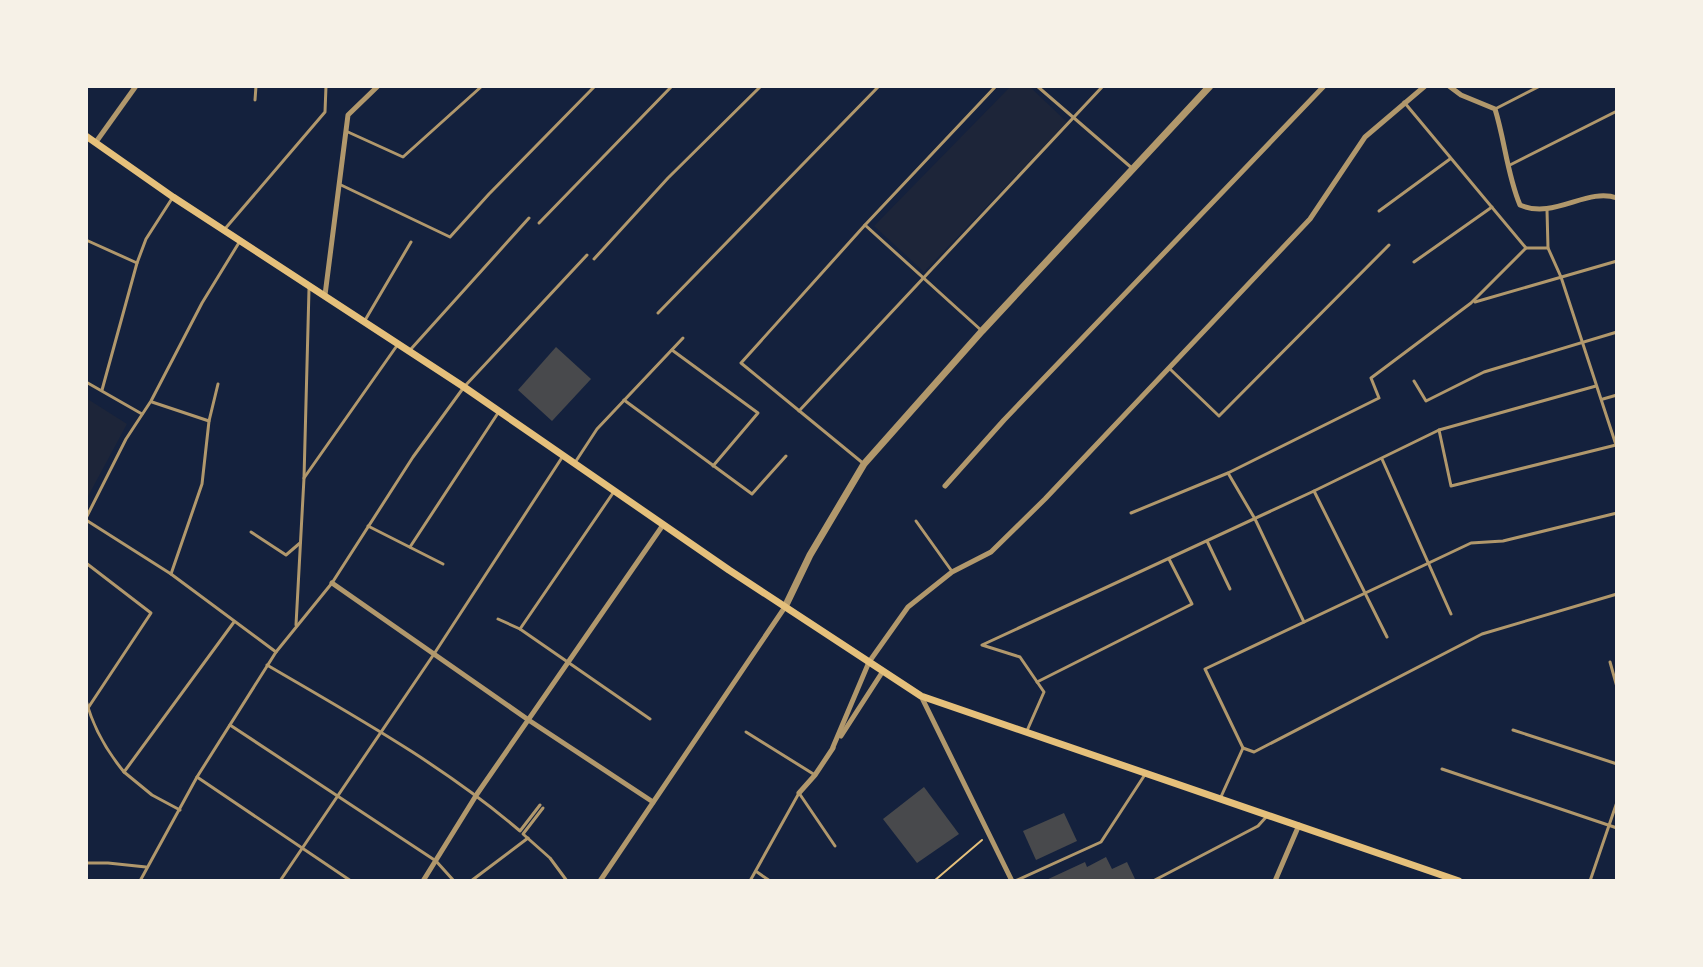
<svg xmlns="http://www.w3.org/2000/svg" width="1703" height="967" font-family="'Libre Baskerville',serif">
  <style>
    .green { fill: #1d2539 }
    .building { fill: #48494c }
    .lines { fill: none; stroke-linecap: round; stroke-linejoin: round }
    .path { stroke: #e5c07b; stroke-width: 2 }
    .service { stroke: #b1986c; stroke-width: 3 }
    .minor { stroke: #b1986c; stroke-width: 5 }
    .tertiary { stroke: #b1986c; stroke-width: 7 }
    .secondary { stroke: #e5c07b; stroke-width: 7 }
  </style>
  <rect width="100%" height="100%" fill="#14213d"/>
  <g class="green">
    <polygon points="1011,86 1029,86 1067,122 924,272 874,226"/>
    <polygon points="86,398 127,424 86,500"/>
  </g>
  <g class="building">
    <polygon points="556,347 591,379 552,421 518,390"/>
    <polygon points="924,787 959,834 917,863 883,819"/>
    <polygon points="1064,813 1077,841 1036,860 1023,831"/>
    <polygon points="1106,857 1112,869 1127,862 1135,879 1130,881 1044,881 1085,862 1087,867"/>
  </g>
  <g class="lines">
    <polyline class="path" points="934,881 982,840"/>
    <g class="service">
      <polyline points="1037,86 1133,169"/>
      <polyline points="255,100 256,86"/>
      <polyline points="1404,102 1526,248 1548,248"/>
      <polyline points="1497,108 1540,86"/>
      <polyline points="348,132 403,157 482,86"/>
      <polyline points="1508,166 1617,111"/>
      <polyline points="341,185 450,237 489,194 595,86"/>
      <polyline points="1547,210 1548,248 1561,277 1617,448"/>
      <polyline points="1379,211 1450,159"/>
      <polyline points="539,223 672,86"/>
      <polyline points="224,230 325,112 326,86"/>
      <polyline points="86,240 137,263"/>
      <polyline points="594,259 668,178 761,86"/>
      <polyline points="1414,262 1492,207"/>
      <polyline points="1475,302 1617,261"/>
      <polyline points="658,313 879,86"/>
      <polyline points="364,322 411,242"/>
      <polyline points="982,331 865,225 996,86"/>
      <polyline points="411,349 529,218"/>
      <polyline points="672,350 758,413 713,466"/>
      <polyline points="1170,369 1219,416 1389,245"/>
      <polyline points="1414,381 1426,401 1484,372 1617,332"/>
      <polyline points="86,382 142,414"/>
      <polyline points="102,390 137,263 146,239 173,197"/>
      <polyline points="1603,399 1617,395"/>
      <polyline points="624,400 752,494 786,456"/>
      <polyline points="152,402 209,421"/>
      <polyline points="799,411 1103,86"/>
      <polyline points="1439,430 1451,486 1616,445"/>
      <polyline points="1382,459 1451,614"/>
      <polyline points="576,461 597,429 683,338"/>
      <polyline points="864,464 741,363 865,225"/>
      <polyline points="1228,473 1255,519 1304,622"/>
      <polyline points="304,478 396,347"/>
      <polyline points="1314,491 1387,637"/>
      <polyline points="1131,513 1228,473 1379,398 1371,378 1471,303 1526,248"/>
      <polyline points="86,518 126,439 151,401 202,303 240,241"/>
      <polyline points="86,520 171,574 276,652"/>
      <polyline points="916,521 951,570"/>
      <polyline points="368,526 443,564"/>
      <polyline points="251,532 286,555 300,543"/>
      <polyline points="1207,541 1230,589"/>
      <polyline points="410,547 498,413"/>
      <polyline points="86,563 151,613 88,708"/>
      <polyline points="171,574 202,484 209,421 218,384"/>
      <polyline points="498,619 520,629 650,719"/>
      <polyline points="296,625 304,478 309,289"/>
      <polyline points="520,629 613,493"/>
      <polyline points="1610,662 1617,687"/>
      <path d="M267 665C354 716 443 765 520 831L540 805"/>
      <polyline points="1037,682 1192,604 1169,559"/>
      <path d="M86 700C93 728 106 750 124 772"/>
      <polyline points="230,725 436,861 454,881"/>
      <polyline points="1513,730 1617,764"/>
      <polyline points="746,732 815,775"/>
      <polyline points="1026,733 1044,692 1020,657 982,645 1314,491 1439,430 1596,386"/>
      <polyline points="1243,748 1205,669 1471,543 1503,541 1617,513"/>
      <polyline points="1442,769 1617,828"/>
      <polyline points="197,777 351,881"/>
      <polyline points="1220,799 1243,748 1254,752 1482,634 1617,594"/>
      <polyline points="543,808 523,834 550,858 567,881"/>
      <polyline points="180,810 152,795 124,772 234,622"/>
      <polyline points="86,863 108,863 146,867"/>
      <polyline points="757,872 770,881"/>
      <polyline points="140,881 197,777 276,652 332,583 413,457 464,387 587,255"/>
      <polyline points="280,881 434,654 563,456"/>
      <polyline points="471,881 528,838"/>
      <polyline points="750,881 799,793 835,846"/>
      <polyline points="1015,881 1101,842 1146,773"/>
      <polyline points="1153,881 1258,826 1267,816"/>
      <polyline points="1590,881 1617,802"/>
    </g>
    <g class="minor">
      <path d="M1449 86 1461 95 1495 109C1505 141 1507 174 1520 205 1554 220 1587 187 1617 198"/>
      <polyline points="96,142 136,86"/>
      <polyline points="325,295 348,115 378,86"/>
      <polyline points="945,486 1004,420 1324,86"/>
      <polyline points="332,583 530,721 653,802"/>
      <polyline points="921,696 1012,881"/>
      <polyline points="841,736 883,671"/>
      <polyline points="833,747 869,662 908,607 952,572 991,552 1045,499 1310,219 1365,137 1425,86"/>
      <polyline points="799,793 815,775 833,748"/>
      <polyline points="423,881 477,794 663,525"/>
      <polyline points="600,881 785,607"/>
      <polyline points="1275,881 1299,825"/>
    </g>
    <polyline class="tertiary" points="785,607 810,555 864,464 982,331 1210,86"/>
    <polyline class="secondary" points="86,136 173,197 464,387 729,570 921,696 1459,881"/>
  </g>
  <rect width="1703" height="967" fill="none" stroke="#f6f1e7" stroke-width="176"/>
</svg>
